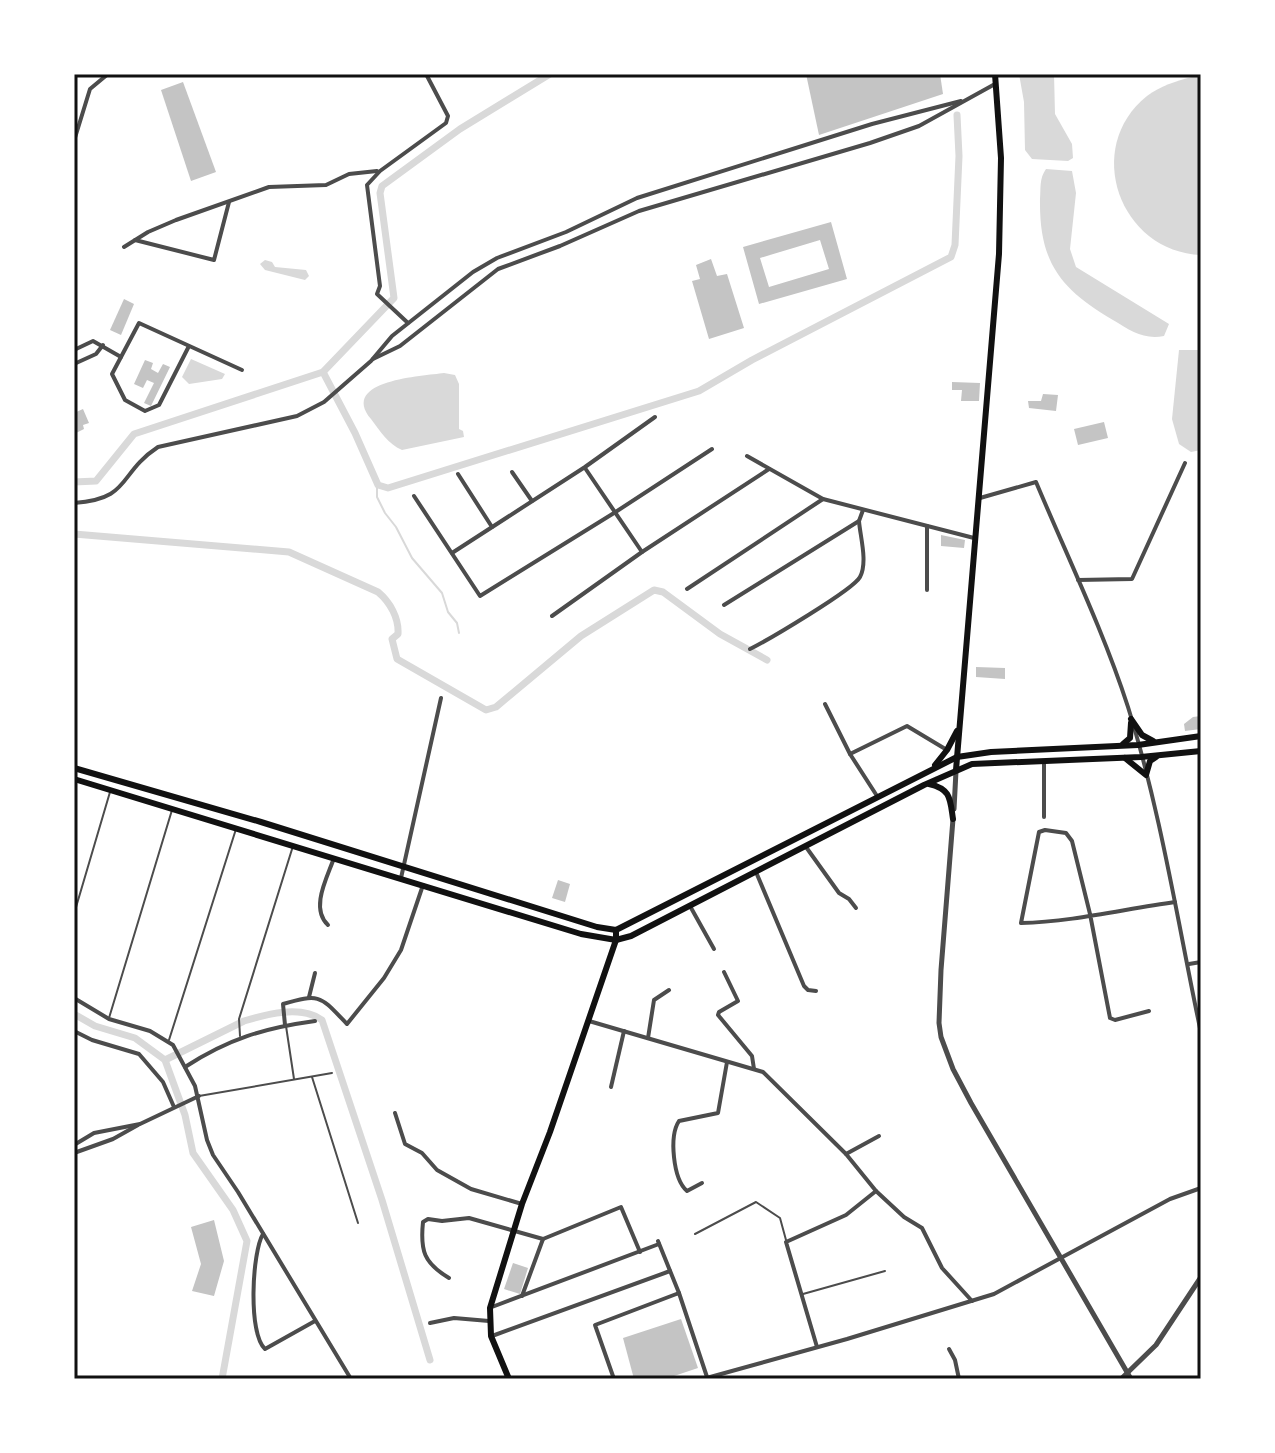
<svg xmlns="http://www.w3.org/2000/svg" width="1275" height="1453" font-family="'IBM Plex Serif',serif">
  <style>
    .water { fill: #d9d9d9 }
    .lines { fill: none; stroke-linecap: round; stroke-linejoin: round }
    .stream { stroke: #d9d9d9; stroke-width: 2 }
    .canal { stroke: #d9d9d9; stroke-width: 7 }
    .building { fill: #c4c4c4; fill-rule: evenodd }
    .service { stroke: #4c4c4c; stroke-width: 2 }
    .minor { stroke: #4c4c4c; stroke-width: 4 }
    .tertiary { stroke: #4c4c4c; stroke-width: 5 }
    .secondary { stroke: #111; stroke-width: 6 }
    .neatline { fill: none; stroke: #111; stroke-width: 3 }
  </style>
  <rect width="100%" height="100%" fill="#fff"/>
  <g class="water">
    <polygon points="1019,74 1054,74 1055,114 1072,144 1073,158 1068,161 1032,159 1025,150 1024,102"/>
    <path d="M1192 77H1201V255C1120 252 1082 148 1147 96 1160 86 1176 81 1192 77Z"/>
    <path d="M1046 169 1072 171 1076 193 1070 249 1076 267 1169 324 1164 336C1144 340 1131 331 1113 320 1060 289 1039 262 1040 199 1041 188 1039 179 1046 169Z"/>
    <polygon points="265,260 272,262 275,267 306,270 309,276 305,280 265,270 260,264"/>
    <polygon points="1179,350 1201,350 1201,450 1191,452 1179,444 1172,419"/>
    <polygon points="191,359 225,374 222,379 189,384 182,377"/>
    <path d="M444 373 455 375 459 384V429L463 431 464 437 402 450C388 444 380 431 371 419 339 380 423 376 444 373Z"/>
  </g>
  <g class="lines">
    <polyline class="stream" points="377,484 377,497 385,513 396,527 412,558 442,593 448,612 457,623 459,633"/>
    <g class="canal">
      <polyline points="323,372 355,433 378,485 388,488 699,391 752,360 951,257 955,245 959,156 957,115"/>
      <polyline points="74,482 96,481 134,434 323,372 394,298 380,193 382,186 460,129 550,74"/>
      <path d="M74 534 289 552 378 592C390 602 399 618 398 634L392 639 397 659 486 710 496 707 581 636 654 590 663 592 720 634 767 660"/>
      <polyline points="74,1014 95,1026 135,1038 165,1060 185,1115 193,1153 233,1210 247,1241 222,1379"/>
      <path d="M165 1060 244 1021C267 1014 301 1005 322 1020L382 1200 430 1360"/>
    </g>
  </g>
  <g class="building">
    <polygon points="806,74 940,74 943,94 819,135"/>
    <polygon points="183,82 216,172 191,181 161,90"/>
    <path d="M831 222 847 279 759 304 743 247ZM820 240 829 269 769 287 760 258Z"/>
    <polygon points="711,259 717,276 727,274 744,328 709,339 692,281 700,279 696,265"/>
    <polygon points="124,299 134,304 121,335 110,330"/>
    <polygon points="145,360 153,363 151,369 158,373 163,364 170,367 151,406 144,403 154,383 147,380 143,388 134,384"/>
    <polygon points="952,382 980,383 979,401 961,401 962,390 952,390"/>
    <polygon points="1043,394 1058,395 1056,411 1029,408 1028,401 1041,401"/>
    <polygon points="83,409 89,423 83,425 84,429 74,434 74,413"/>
    <polygon points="1104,422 1108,438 1078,445 1074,429"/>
    <polygon points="941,535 965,540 964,548 941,546"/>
    <polygon points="976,667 1005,668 1005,679 976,677"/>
    <polygon points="1201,716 1201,729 1185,731 1184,724 1193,717"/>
    <polygon points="558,880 570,884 565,902 552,898"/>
    <polygon points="214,1220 224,1261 214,1296 192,1291 201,1264 191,1227"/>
    <polygon points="513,1263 528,1268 520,1294 504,1289"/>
    <polygon points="681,1319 698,1368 665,1379 634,1379 623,1338"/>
  </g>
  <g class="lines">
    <g class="service">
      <polyline points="74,914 110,792"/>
      <polyline points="109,1018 172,810"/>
      <polyline points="286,1026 294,1079"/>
      <polyline points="240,1036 239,1019 293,846"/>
      <polyline points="169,1040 236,829"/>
      <polyline points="312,1077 358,1223"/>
      <polyline points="199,1096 332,1073"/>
      <polyline points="695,1234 756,1202 780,1218 786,1240"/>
      <polyline points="803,1294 885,1271"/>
    </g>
    <g class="minor">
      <polyline points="74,141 90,89 108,74"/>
      <polyline points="135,240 214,260 229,202"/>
      <polyline points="124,247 148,232 176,220 269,187 326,185 349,174 377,171"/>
      <polyline points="408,323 377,294 380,286 367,185 380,171 446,123 448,116 426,74"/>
      <polyline points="189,346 159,405 145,411 125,400 112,374 139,323 242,370"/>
      <polyline points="74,350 93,341 121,357"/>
      <polyline points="373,359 400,346 498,269 560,246 639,211 870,143 919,126 995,84"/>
      <polyline points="74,364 96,354 103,345"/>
      <polyline points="747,456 823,499 974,538"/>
      <polyline points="585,468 642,552"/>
      <polyline points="512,472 532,501"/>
      <polyline points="458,474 492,527"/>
      <polyline points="414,496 480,596 614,513 712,449"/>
      <path d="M980 498 1036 482C1067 556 1103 630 1128 707 1161 813 1178 924 1201 1033"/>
      <path d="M74 503C132 499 117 474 158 447L297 416 324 402 371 361 392 336 473 272 497 258 566 232 637 198 872 124 961 101"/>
      <polyline points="452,553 585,467 655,417"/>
      <polyline points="1078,580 1132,579 1185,463"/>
      <polyline points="687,589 823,499"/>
      <polyline points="927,590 927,526"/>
      <polyline points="724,605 859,521 863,510"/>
      <polyline points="552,616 642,552 769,469"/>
      <path d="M750 649C768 640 853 590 860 577 868 562 860 536 859 521"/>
      <polyline points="825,704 850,754 877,796"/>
      <polyline points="850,754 907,726 947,750"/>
      <polyline points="1044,761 1044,817"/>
      <polyline points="806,847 839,893 849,899 856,908"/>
      <polyline points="756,872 804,986 808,990 816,991"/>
      <polyline points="401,878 441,698"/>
      <polyline points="690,906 714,949"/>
      <path d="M328 925C310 908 327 878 334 858"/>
      <polyline points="1189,964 1201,962"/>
      <polyline points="724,972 738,1001 719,1012 718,1015 752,1056 754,1069"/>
      <polyline points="309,997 315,973"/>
      <polyline points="74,998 109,1019 150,1031 173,1045 195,1086 207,1140 213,1155 238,1192 351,1379"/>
      <path d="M1149 1011 1115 1020 1110 1018 1090 914 1072 841 1066 833 1045 830 1039 832 1021 923C1072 922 1124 909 1175 902"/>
      <polyline points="589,1021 763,1072 846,1154 876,1191 904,1217 922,1228 942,1268 972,1301"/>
      <path d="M285 1025 283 1004C321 993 320 996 347 1024L384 978 401 950 423 885"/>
      <polyline points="74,1031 92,1040 139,1054 163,1082 174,1107"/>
      <polyline points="648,1038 654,1000 669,990"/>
      <path d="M185 1067C228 1039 264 1028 315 1021"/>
      <polyline points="611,1087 624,1031"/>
      <polyline points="395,1113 405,1144 422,1153 437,1170 471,1189 522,1204"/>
      <polyline points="74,1145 94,1133 140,1124 199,1096"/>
      <polyline points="74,1153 113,1139 138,1125"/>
      <polyline points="846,1154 879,1136"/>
      <path d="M702 1183 687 1191C673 1179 669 1136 679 1121L718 1113 727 1062"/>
      <path d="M263 1234C252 1252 248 1334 265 1349L315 1321"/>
      <polyline points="658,1241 679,1293"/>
      <path d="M449 1278C424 1263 420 1251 423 1222L428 1219 442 1221 469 1218 543 1239 621 1207 640 1252"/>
      <polyline points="522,1296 543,1239"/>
      <polyline points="492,1307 659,1244"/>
      <polyline points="430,1323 454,1318 489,1321"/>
      <polyline points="492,1336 670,1271"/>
      <polyline points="817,1347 786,1242 846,1215 876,1191"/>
      <polyline points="949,1349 955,1360 959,1379"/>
      <polyline points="614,1379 595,1325 679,1293 707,1377"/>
      <polyline points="703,1379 847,1339 994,1294 1170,1199 1201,1188"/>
    </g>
    <g class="tertiary">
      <polyline points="954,809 956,771"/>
      <polyline points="953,819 941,970 939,1023 941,1037 953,1069 971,1103 1131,1379"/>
      <polyline points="1121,1379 1156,1345 1201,1277"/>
    </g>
    <g class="secondary">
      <polyline points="1131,719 1142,735 1153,741"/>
      <polyline points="1123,744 1130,738 1131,723"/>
      <polyline points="1125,758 1146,775 1150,761 1156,757"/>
      <polyline points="935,765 947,750 957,731"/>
      <polyline points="74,768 261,822 597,927 616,930 957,757 991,752 1138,745 1201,736"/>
      <polyline points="956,770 999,254 1001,158 995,74"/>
      <polyline points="74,779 581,934 616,940 631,936 924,785 972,764 1141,757 1201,751"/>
      <path d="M929 784C951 789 950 799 953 819"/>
      <polyline points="509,1379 491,1336 490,1308 522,1204 550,1132 616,940 616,930"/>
    </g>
  </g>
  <rect width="1275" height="1453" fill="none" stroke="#ffffff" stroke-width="152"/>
  <rect x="76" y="76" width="1123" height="1301" class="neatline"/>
</svg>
